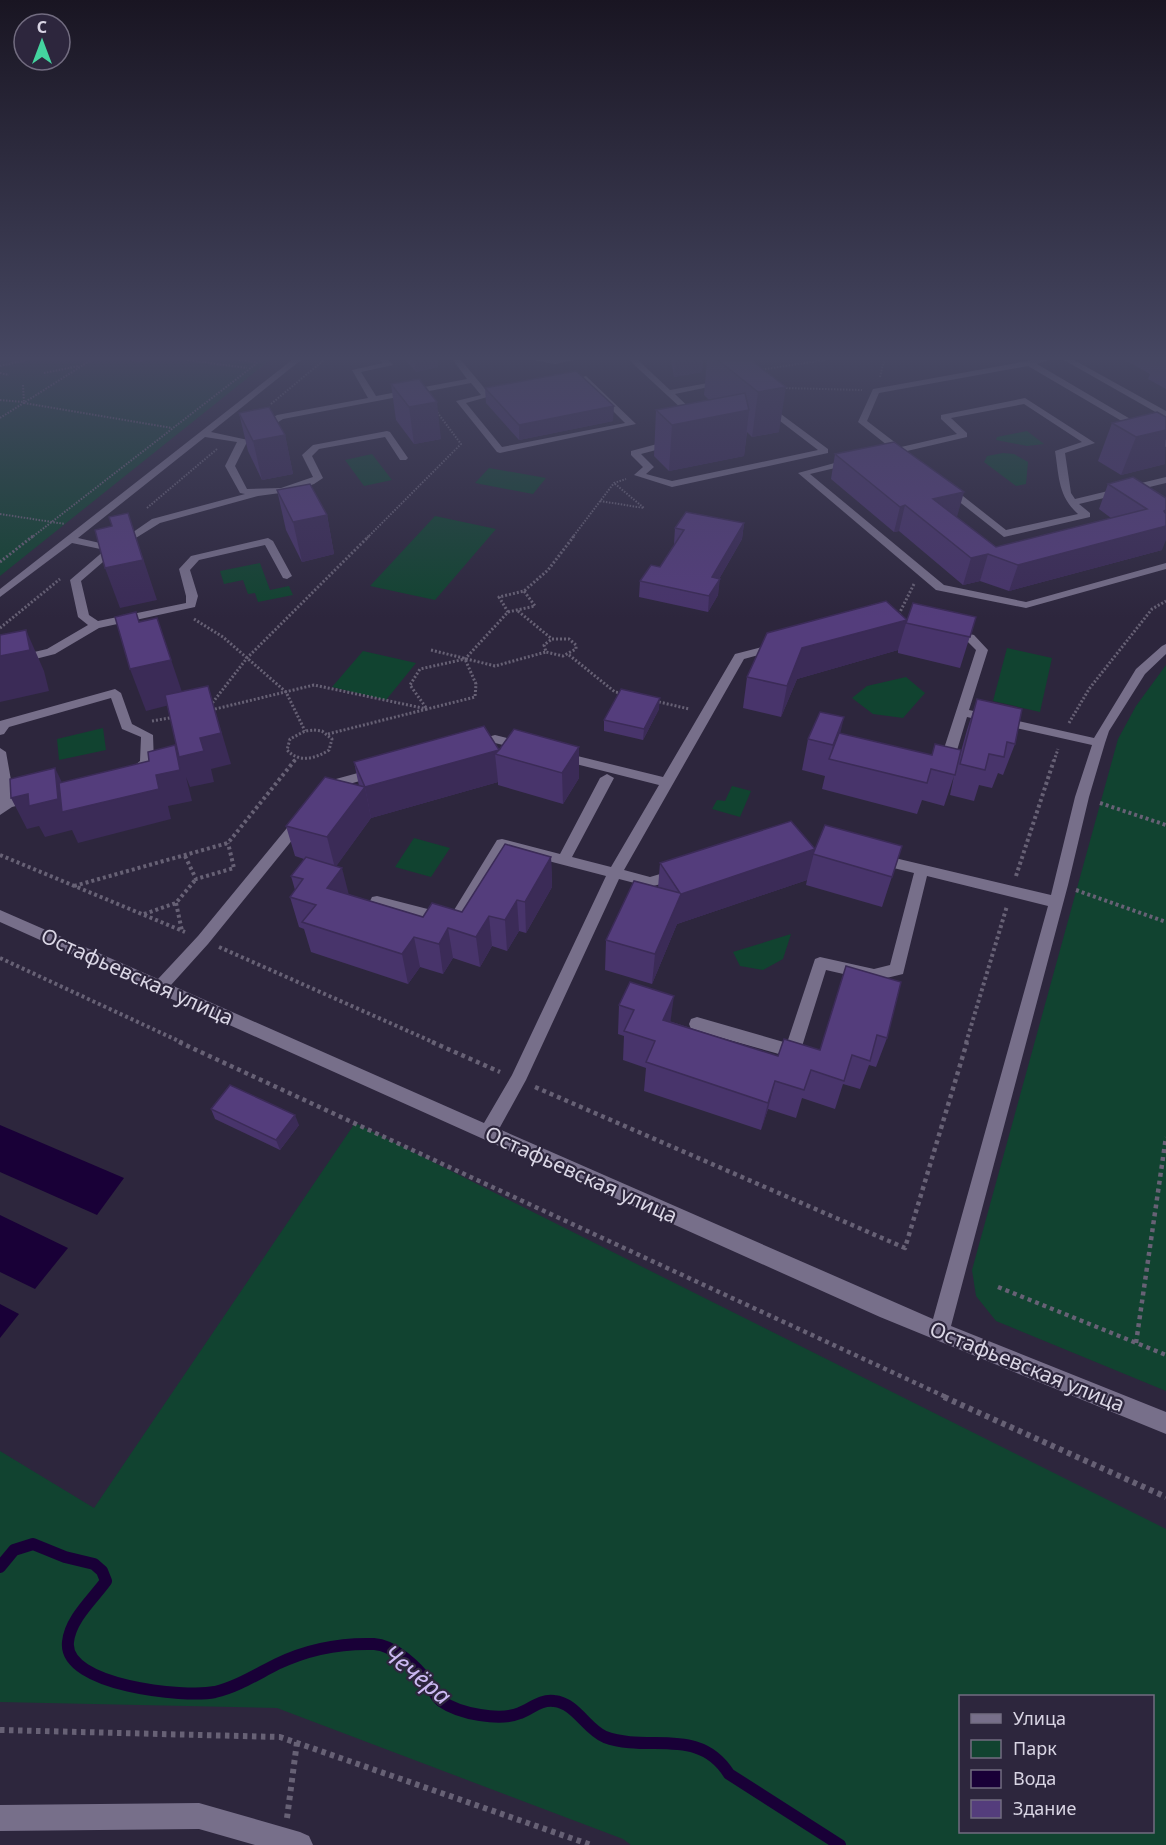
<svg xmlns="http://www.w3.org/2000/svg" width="1166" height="1845" font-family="'Noto Sans',sans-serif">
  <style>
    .green { fill: #114330; fill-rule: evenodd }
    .water { fill: #190037 }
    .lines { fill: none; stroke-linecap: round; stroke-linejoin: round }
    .stream { stroke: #190037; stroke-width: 12 }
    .path-far4 { stroke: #676175; stroke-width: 2; stroke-dasharray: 1.5 1.5; stroke-linecap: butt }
    .path-far3 { stroke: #676175; stroke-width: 3; stroke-dasharray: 2 2; stroke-linecap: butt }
    .path-far2 { stroke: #676175; stroke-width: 4; stroke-dasharray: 3 3; stroke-linecap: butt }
    .path-far1 { stroke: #676175; stroke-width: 4.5; stroke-dasharray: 4 4; stroke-linecap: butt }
    .path { stroke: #676175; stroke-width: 6; stroke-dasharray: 4.5 4.5; stroke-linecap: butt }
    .minor { fill: #776f8a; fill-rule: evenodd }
    .wall { fill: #48346b }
    .shaded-wall { fill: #3b2b57 }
    .building { fill: #543d7c; stroke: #3b2b57; stroke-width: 1.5 }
    .labels { text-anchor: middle; stroke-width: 4.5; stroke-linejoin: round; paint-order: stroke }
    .near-street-label { font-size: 21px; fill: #d9d5e4; stroke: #2d263d }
    .near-water-label { font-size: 24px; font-style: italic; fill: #cbb9f2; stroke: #2d263d }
  </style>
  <rect width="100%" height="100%" fill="#2d263d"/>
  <g class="green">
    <polygon points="0,360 270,360 0,576"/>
    <polygon points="1027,431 1044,444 1027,446 996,440 997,437"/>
    <polygon points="1003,453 1014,454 1028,462 1026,484 1016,486 984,462 987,456"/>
    <polygon points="372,454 392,480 364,486 345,460"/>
    <polygon points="489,468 546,478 533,494 475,483"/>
    <polygon points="435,516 496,529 435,600 370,586"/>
    <polygon points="260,563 270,590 289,586 293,595 258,602 255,593 248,594 243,580 224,584 220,571"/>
    <polygon points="1007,648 1052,658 1040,712 993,701"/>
    <polygon points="363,651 416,663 386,700 332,687"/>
    <polygon points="1166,665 1166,1391 996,1321 976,1296 972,1270 1118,739 1136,706"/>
    <polygon points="906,677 925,693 903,718 873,714 852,698 867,686"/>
    <polygon points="103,728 106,750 59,760 57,739"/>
    <polygon points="732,786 751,791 740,817 712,809 717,800 725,801"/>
    <polygon points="414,838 450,848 431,877 395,867"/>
    <polygon points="791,934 783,959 763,970 740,966 733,952"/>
    <path d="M355 1123 1166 1529V1845H631L623 1839 277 1708 0 1702V1451L94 1508ZM960 1696H1152V1832H960Z"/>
  </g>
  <g class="water">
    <polygon points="0,1125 124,1178 97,1215 0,1172"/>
    <polygon points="0,1215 68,1248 35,1289 0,1272"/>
    <polygon points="0,1304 19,1314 0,1338"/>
  </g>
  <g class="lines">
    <path class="stream" d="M0 1567 14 1550 33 1544 65 1557 94 1564 102 1571 106 1581C93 1599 70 1619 68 1642 63 1686 185 1698 215 1692 237 1687 257 1674 277 1664 306 1650 341 1643 374 1644 394 1645 417 1667 428 1682 432 1688 435 1696 441 1701 451 1708 467 1713 480 1715 492 1717 508 1718 520 1713 531 1709 541 1699 554 1701 576 1703 586 1729 605 1737 649 1753 699 1726 729 1774L840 1845"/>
    <g class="path-far4">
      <polyline points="187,360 247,368"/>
      <polyline points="239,360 256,362"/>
      <polyline points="0,366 27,360"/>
      <polyline points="759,370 825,360"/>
      <polyline points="0,373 9,375"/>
      <polyline points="44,373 79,366"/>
      <polyline points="880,377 884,360"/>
      <polyline points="23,385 24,403 172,428"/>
      <polyline points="783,388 862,390"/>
      <polyline points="0,400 23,402"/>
      <polyline points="271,404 324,360"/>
      <polyline points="0,418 91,360"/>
      <polyline points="600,501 644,508 614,483"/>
      <polyline points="147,508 217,449"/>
      <polyline points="0,514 65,524"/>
      <polyline points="31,538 261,360"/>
      <polyline points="367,538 461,444 437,412"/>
      <polyline points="572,538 614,483 626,479"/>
    </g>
    <g class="path-far3">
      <polyline points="0,562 33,536"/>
      <polyline points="518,611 552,639"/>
      <polyline points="508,612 535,606 524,591"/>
      <polyline points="897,618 914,584"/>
      <polyline points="194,619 223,637 286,692 305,731"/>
      <polyline points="0,628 60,579"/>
      <polygon points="552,639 569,639 576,645 576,649 563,656 546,652 544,645"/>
      <polyline points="431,650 495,666 546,652"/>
      <polyline points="569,655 615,692 622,693"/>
      <polyline points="655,701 689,709"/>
      <polyline points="210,706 247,658 369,536"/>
      <polyline points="211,710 314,685 427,709 475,697 476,684 465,659"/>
      <polyline points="152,721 175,717"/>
      <polyline points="1069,723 1089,689 1152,609 1166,601"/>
      <path d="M314 730 322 731 332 739 329 750C315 759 299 763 287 750L290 739 305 731Z"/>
      <polyline points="328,734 427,709 410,685 420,669 465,659 508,612 499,597 524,591 548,570 574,536"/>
      <polyline points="294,761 297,758"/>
      <polyline points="1054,761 1058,749"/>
    </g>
    <g class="path-far2">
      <polyline points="1100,803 1166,825"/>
      <polyline points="0,855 185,932"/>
      <polyline points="185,856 196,879 234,868 228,843"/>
      <polyline points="1016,876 1054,760"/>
      <polyline points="74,886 228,843 295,760"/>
      <polyline points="1076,890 1166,922"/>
      <polyline points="176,903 182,931"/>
      <polyline points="144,914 176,903 196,879"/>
      <polyline points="219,947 435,1043"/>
      <polyline points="0,958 183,1043"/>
      <polyline points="966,1043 1007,906"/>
    </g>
    <g class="path-far1">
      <polyline points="179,1042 948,1398"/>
      <polyline points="432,1042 500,1072"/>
      <polyline points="535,1087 905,1248 967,1042"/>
      <polyline points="998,1287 1166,1355"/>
      <polyline points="1136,1343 1166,1137"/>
    </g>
    <g class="path">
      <polyline points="944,1397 1166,1497"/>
      <polyline points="0,1730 280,1737 591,1845"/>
      <polyline points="287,1818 297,1742"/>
    </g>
    <g class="minor">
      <path d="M292 360H301L211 432 248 440 235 466 247 489 281 488 313 477 302 455 313 445 387 431 390 432 408 458 406 460H400L385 437 319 449 312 456 323 478 314 484 295 491 258 496 160 523 118 549 81 581 89 615 98 621 186 603V596L179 569 191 556 268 538 273 541 292 576 287 579 283 578 265 545 199 560 190 570 198 596 195 607 99 628 55 654 0 668V660L47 649 88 625 78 617 70 580 105 550 72 543 0 597V589ZM205 437 237 442 225 466 240 493 245 494 152 519 113 546 78 538Z"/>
      <polygon points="380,360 388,360 393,365 361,372 376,396 467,379 453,360 461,360 491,396 466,403 502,447 625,423 584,382 564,386 560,383 586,376 636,424 500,453 497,452 456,401 481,395 471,383 283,419 261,433 253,431 277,415 368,398 352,370 383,363"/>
      <polygon points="534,360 574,360 555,364"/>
      <polygon points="629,360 638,360 670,390 724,380 728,383 675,394 698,416 699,418 695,421"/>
      <path d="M1033 360H1049L1037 364 1166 440V447L1028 366 879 393 867 421 901 447 957 434 941 419V415L1025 398 1095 443 1065 453 1071 493 1075 499 1166 477V483L1079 504 1090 513V517L1004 537 943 489V485H949L1006 530 1078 514C1058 496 1059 476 1055 451L1082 442 1024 404 951 418 967 433V437L907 451 911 455 906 458 897 453H891L889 451 892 449 858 422 873 389Z"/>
      <polygon points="1064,360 1074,360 1166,411 1166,418"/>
      <polygon points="766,403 828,449 828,453 672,487 634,475 643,467 631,455 631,451 672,440 675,441 675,445 641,454 654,467 646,474 672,481 818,450 763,408 762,406"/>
      <polygon points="853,458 858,461 856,463 810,474 944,585 1026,602 1166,563 1166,569 1026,608 936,590 798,473"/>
      <polygon points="952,630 974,635 988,650 969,710 1094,738 1136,669 1162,646 1166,644 1166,654 1145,674 1109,731 1105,743 1089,797 1068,885 951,1326 1166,1412 1166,1434 880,1317 0,922 0,910 158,979 198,936 296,817 306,817 308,820 306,823 208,944 171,985 484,1123 512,1075 606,876 506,850 460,926 455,928 372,905 370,901 372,897 377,896 451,915 497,840 502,839 560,854 600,778 607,774 614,778 572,857 611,867 659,785 556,759 555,756 556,753 561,752 663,777 735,654 777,643 781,645 781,649 744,659 624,870 650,877 677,869 682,870 684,874 682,878 650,887 619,879 526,1080 499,1129 933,1319 1048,906 927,876 903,974 874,981 826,970 799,1056 793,1058 697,1031 691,1029 689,1024 691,1019 697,1017 787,1043 815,959 820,957 874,969 890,965 914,873 873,863 871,859 873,855 878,854 1051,895 1075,797 1092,745 967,717 952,767 950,770 940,770 938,767 976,650 966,640 948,635 946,633"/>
      <polygon points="115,689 121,693 132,724 153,735 154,763 137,776 127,776 125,773 140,761 141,737 122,729 111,698 9,727 4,734 0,735 0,721"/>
      <polygon points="495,735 528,743 529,746 523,750 495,743 474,749 468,745 469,742"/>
      <polygon points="0,748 6,752 14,797 33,792 40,797 38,800 12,807 0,815"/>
      <polygon points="376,768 383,772 381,775 335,788 326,795 319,790 325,782"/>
      <polygon points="199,1803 300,1832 309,1836 313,1845 255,1845 199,1829 0,1831 0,1805"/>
    </g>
  </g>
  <g class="wall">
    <polygon points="127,360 144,360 141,362"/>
    <polygon points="406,360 437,360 438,367 416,372"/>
    <polygon points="671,360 703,360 702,372 674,377"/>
    <polygon points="707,360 751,360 779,432 752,437 747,432 744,456 669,471 654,456 656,410 709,400 704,395"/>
    <polygon points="1125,360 1166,360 1166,389 1148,379 1150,374"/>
    <polygon points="391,384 441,439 414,444 396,420"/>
    <polygon points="485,388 613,421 519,440 486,403"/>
    <polygon points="1157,412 1165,464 1121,475 1098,461 1112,423"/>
    <polygon points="239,413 285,435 293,474 262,480 248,451"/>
    <polygon points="835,454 957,517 996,547 1111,518 1099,509 1108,484 1166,498 1162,550 1009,591 980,581 963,585 899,531 894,532 831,479"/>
    <polygon points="277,490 327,515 334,554 302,562 286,530"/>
    <polygon points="744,523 742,539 719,579 718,595 708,612 639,597 640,581 660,567 675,544 674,544 675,528"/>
    <polygon points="976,617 960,668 898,653 898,650 797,679 781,717 743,708 747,677 907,620"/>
    <polygon points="977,699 1015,744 1003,775 998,773 992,788 979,785 974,801 950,795 954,776 944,806 922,800 917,814 822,789 825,776 802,770 808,739 840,733 931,755 960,755 967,730"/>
    <polygon points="659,709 643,740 604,731 604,720"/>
    <polygon points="579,747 579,778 563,804 498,785 498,782 371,818 336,866 348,894 423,917 462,912 551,857 552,887 526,933 519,931 507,951 492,946 480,967 453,958 443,974 420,967 408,984 311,952 304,929 299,927 290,897 295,890 291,876 304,859 295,856 286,826 359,786 354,762 499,750"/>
    <polygon points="902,846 882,907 806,885 807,880 677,924 652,984 605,970 606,940 658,888 660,863 815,850"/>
    <polygon points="846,966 887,1038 876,1067 869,1065 860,1089 843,1084 835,1109 802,1098 796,1118 768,1109 761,1130 644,1091 646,1068 623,1060 624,1036 618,1034 619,1005 778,1056 820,1050"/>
    <polygon points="211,1109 299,1125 280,1150 215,1119"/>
  </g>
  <g class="shaded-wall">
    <polygon points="414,360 437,360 438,367 416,372"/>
    <polygon points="675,360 703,360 702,372 674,377"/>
    <polygon points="786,387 779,432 752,437 758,392"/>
    <polygon points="437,402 441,439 414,444 409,407"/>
    <polygon points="614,406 613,421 519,440 519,425"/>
    <polygon points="749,410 744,456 669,471 672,425"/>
    <polygon points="1166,430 1165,464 1121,475 1136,437"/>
    <polygon points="285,435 293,474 262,480 253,441"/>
    <polygon points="964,492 957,517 933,499"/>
    <polygon points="905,505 899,531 894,532 900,507"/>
    <polygon points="1166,510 1166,540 1162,550 1009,591 1018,565"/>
    <polygon points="128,513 157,600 120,608 105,568"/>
    <polygon points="327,515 334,554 302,562 293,522"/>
    <polygon points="744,523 742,539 711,593 712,577"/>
    <polygon points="988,554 980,581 963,585 971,558"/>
    <polygon points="720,579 718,595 708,612 709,596"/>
    <polygon points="157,618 185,701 146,711 130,669"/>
    <polygon points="907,620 898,650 797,679 781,717 787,686 802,648"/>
    <polygon points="26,630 44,671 49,691 0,702 0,656"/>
    <polygon points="208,686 231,764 211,769 214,782 190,787 186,777 192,801 168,806 171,819 78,843 72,830 45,837 39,826 27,829 11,798 55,768 70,799 156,775 175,745 179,757 200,738"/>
    <polygon points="660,698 659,709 643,740 644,729"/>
    <polygon points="844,717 837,748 830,759 833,745"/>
    <polygon points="579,747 579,778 563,804 562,773"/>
    <polygon points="499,750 495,754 498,782 371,818 365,787"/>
    <polygon points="365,787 371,818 335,868 327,837"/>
    <polygon points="815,849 807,880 677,924 652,984 655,954 681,894"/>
    <polygon points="551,857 552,887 526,933 525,902"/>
    <polygon points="342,868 350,899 327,888"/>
    <polygon points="517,900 519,931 507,951 505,920"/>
    <polygon points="489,916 492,946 480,967 476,937"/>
    <polygon points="448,928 453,958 443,974 439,944"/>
    <polygon points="414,937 420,967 408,984 402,954"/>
    <polygon points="674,996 670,1025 663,1020"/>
    <polygon points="775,1081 768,1109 761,1130 768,1103"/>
    <polygon points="295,1115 299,1125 280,1150 276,1140"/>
  </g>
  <g class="building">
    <polygon points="718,360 751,360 786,387 758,392"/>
    <polygon points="576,371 614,406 519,425 485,388"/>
    <polygon points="419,379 437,402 409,407 391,384"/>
    <polygon points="745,393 749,410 672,425 656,410"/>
    <polygon points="269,407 285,435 253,441 239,413"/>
    <polygon points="1157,412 1166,417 1166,430 1136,437 1112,423"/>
    <polygon points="894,442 964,492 933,499 996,547 1147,509 1108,484 1133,477 1166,498 1166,510 1164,511 1166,514 1166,526 1018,565 988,554 971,558 905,505 900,507 835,454"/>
    <polygon points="310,484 327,515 293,522 277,490"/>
    <polygon points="686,512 744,523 712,577 720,579 709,596 640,581 651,565 660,567 684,530 675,528"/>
    <polygon points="128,513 143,560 105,568 95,530 112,526 109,517"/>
    <polygon points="886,601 907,620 802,648 787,686 747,677 767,633"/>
    <polygon points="913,603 976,617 970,637 906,623"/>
    <polygon points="136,612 139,622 157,618 171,660 130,669 115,617"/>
    <polygon points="26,630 30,650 0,656 0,635"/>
    <polygon points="208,686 221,733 200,738 204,751 179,757 165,695"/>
    <polygon points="621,689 660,698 644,729 604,720"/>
    <polygon points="977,699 1022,709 1015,744 1007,742 1004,757 989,754 985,770 960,764"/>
    <polygon points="820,712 844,717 833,745 808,739"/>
    <polygon points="484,726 499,750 514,729 579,747 562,773 495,754 499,750 365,787 354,762"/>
    <polygon points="839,733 932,755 935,744 961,750 955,775 931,769 927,783 829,759"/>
    <polygon points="175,745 180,770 156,775 159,789 62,812 59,783 149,761 148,752"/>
    <polygon points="55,768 58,799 29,806 28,794 11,798 10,779"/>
    <polygon points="325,777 365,787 327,837 286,826"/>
    <polygon points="791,821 815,849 681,894 655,954 606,940 634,881 680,893 660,863"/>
    <polygon points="825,825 902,846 892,877 813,854"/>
    <polygon points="505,844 551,857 525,902 517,900 505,920 489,916 476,937 448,928 439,944 414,937 402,954 302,922 316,905 290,897 303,879 291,876 306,857 342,868 327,888 423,917 432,903 462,912"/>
    <polygon points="846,966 901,982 887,1038 877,1035 870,1061 852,1055 844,1081 811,1070 804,1090 775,1081 768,1103 646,1062 655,1041 624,1031 634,1010 619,1005 630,982 674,996 663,1020 778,1056 784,1039 820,1050"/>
    <polygon points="230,1085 295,1115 276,1140 211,1109"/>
  </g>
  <linearGradient id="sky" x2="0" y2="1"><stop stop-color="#191522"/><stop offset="0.58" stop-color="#464762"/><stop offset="1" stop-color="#464762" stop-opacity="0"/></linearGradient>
  <rect width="1166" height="618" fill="url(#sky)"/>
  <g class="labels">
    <g class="near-street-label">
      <text transform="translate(137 977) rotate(24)" y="7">Остафьевская улица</text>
      <text transform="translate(581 1175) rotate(24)" y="7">Остафьевская улица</text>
      <text transform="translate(1027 1367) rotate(22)" y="7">Остафьевская улица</text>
    </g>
    <g class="near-water-label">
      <text transform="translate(417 1675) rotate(39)" y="8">Чечёра</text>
    </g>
  </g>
  <rect x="959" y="1695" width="195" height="138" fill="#2d263d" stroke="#726c80" stroke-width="1.5"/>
  <rect x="971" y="1714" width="30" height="9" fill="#776f8a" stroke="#726c80" stroke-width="1.5"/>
  <text x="1013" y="1725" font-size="18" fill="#d9d5e4">Улица</text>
  <rect x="971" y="1740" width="30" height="18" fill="#114330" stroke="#726c80" stroke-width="1.5"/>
  <text x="1013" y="1755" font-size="18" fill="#d9d5e4">Парк</text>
  <rect x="971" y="1770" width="30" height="18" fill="#190037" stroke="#726c80" stroke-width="1.5"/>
  <text x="1013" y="1785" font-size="18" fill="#d9d5e4">Вода</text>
  <rect x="971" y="1800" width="30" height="18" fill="#543d7c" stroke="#726c80" stroke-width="1.5"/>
  <text x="1013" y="1815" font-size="18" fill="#d9d5e4">Здание</text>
  <g transform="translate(42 42)"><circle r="28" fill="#2d263d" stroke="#726c80" stroke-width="1.5"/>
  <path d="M0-4.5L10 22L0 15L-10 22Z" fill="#44d49f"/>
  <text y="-9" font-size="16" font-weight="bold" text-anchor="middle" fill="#d9d5e4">С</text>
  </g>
</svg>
